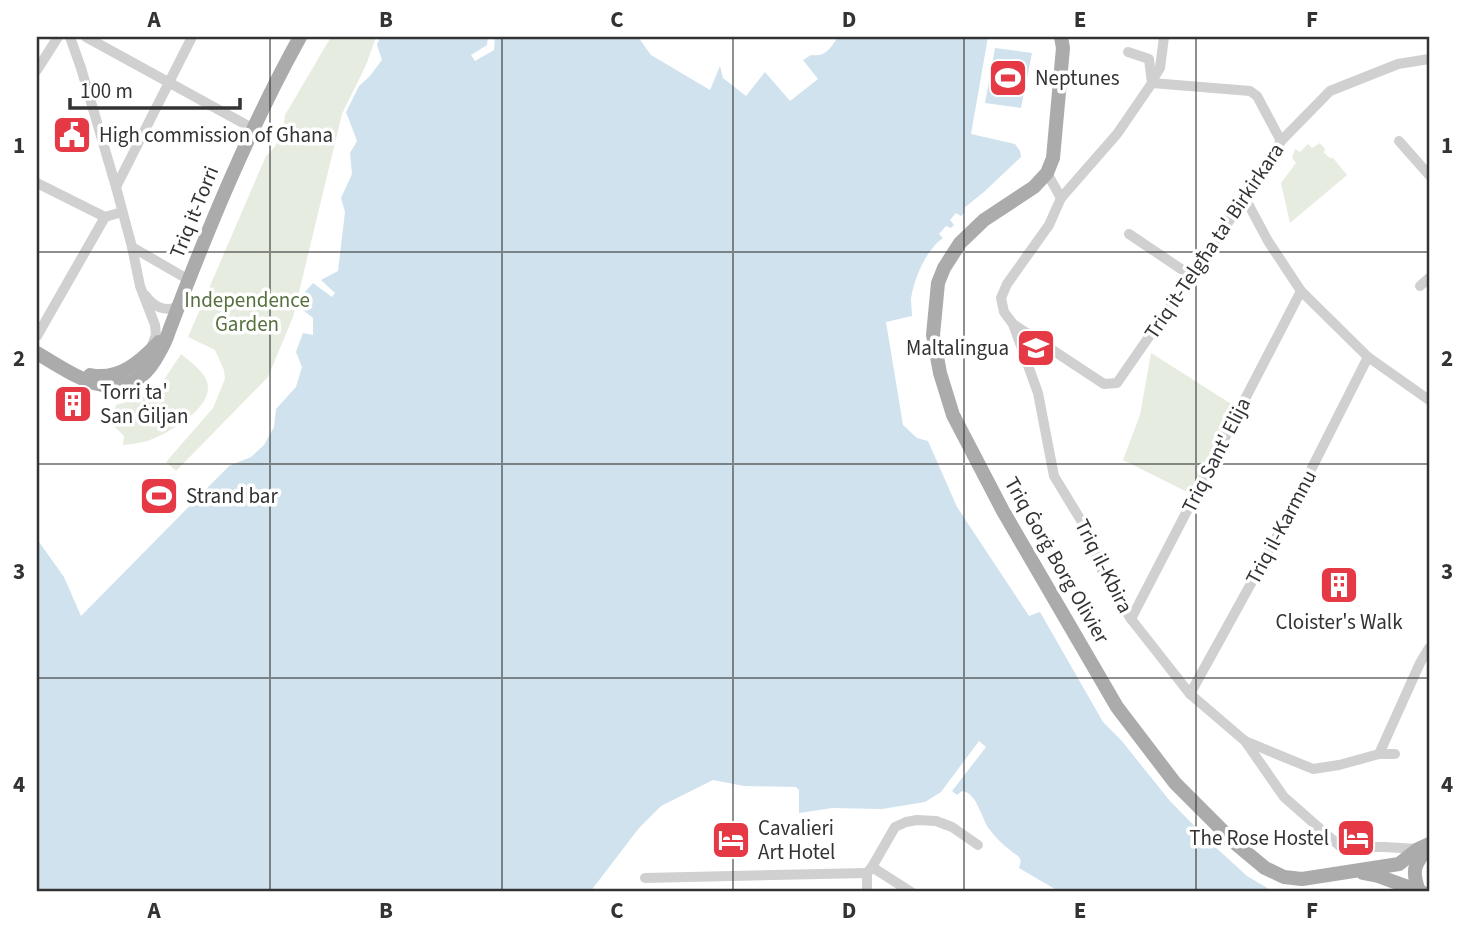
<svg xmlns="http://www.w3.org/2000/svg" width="1466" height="929" font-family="'Source Sans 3',sans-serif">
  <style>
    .green { fill: #e6ecdf }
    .water { fill: #cfe2ee }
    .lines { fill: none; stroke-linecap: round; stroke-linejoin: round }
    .minor { stroke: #d0d0d0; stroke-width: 10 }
    .major { stroke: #ababab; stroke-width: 14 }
    .grid { fill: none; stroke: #333; stroke-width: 2; stroke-opacity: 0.55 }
    .labels { text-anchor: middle; stroke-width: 7; stroke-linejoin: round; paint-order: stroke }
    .poi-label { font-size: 21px; fill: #333; stroke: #fff; text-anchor: start }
    .street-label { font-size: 21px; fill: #333; stroke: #fff }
    .park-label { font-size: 21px; fill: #56703f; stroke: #fff }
    .neatline { fill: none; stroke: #333; stroke-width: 2.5 }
    .grid-label { font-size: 23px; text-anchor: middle; font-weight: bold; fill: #333 }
  </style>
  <rect width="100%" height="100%" fill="#fff"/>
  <g class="green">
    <path d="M331 37H376L366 65 342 114 293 317 268 377 176 471 166 462 213 408 225 379 224 370 215 350 188 337 266 156C278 146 284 131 285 115Z"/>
    <polygon points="1320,143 1325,149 1324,153 1330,158 1333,158 1347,175 1290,223 1281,183 1296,163 1292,158 1295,149 1300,152 1308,144 1312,148"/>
    <polygon points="1151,353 1236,407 1191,494 1123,460 1140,415"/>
    <path d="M181 354C189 361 204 371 207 382 215 407 169 433 150 440 142 443 132 444 123 445L124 436 110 422 116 405 147 396 158 389Z"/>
  </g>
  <g class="water">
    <path d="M380 37H488L487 45 471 55 475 61 494 50 495 37H638L651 55 710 90 720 66 723 78 746 96 765 72 790 101 818 79 803 60 811 55C827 57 830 48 838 37H988L971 134 1015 144 1020 151 1021 157 984 192 964 208 965 212 961 216 956 213 950 220 954 225 951 228 946 226 939 234 943 238C926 250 914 278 911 299 911 304 912 311 912 316L886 322 903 425 917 438 928 441 957 507 1029 616 1040 612 1103 722 1121 740 1170 801 1212 844 1247 876 1269 889 1277 892H1060L1019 868C1020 864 1022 861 1019 857 1016 854 1013 853 1010 850 1002 844 996 838 990 830 981 819 978 793 962 791L957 795 952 791 986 747 979 741 941 792 925 802 882 809 832 808 799 813V790L796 787 744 786 713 780 661 806 639 828 590 892H37V539L64 577 81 616 229 466 251 457 264 445 274 427 276 409 296 387 302 367 296 352 303 333 313 335V318L303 310 304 293 313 283 332 297 335 293 321 280 338 271 345 212 341 198 352 174 350 153 357 141 346 112 359 86 369 77 382 60 377 45Z"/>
    <polygon points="995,48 1032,53 1021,108 985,103"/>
  </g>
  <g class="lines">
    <g class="minor">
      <polyline points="70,37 81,68 116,187 132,247 140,286 155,325 156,335 151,348"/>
      <polyline points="86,37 254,129"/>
      <polyline points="1128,52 1149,59 1152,83"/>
      <polyline points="37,70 58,37"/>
      <polyline points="1153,79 1160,68 1164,37"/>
      <polyline points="1152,83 1250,91 1257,96 1281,141"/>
      <polyline points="1399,141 1429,175"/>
      <polyline points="1047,173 1061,198 1117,134 1152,83"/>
      <polyline points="37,183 105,217 122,212"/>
      <polyline points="116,187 192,37"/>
      <polyline points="1061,198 1049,225 1007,284 1001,298 1004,312 1013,324 1038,393 1054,476 1085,527 1105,578 1131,619 1190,694 1245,741 1284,797 1342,848 1357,851 1370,847 1384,847 1418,849"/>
      <polyline points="1245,198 1268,241 1301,291 1368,357 1429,400"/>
      <polyline points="1129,234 1190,275"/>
      <polyline points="132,247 189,280"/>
      <polyline points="1420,286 1429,278"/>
      <path d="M145 295C154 307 164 312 178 307"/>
      <polyline points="1013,324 1104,384 1117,383 1245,198 1281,141 1330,91 1398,64 1429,59"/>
      <polyline points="37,336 105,217"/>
      <polyline points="1131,619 1301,291"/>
      <polyline points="1190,694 1280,531 1368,357"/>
      <polyline points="1245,741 1313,769 1339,765 1379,754 1395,754"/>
      <polyline points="1379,754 1420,663 1429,648"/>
      <polyline points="872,867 911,892"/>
      <polyline points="645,878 867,873"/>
      <polyline points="867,892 867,873 872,867 895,827 906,822 917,820 936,821 952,827 978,845"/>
    </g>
    <g class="major">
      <polyline points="1061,37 1063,48 1053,158 1047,173 1034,187 984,220 960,243 944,268 938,283 933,335 940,373 953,415 1003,511 1117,707 1175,783 1235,843 1265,868 1284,877 1302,879 1399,864 1418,849 1429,844"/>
      <path d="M37 353C75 376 123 411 155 360 161 350 166 342 169 331 207 231 248 131 300 37"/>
      <path d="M90 375C119 381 140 362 159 342"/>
      <polyline points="1363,873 1378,876 1422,892"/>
      <path d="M1419 892C1412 871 1413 866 1427 849"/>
    </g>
  </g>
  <path class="grid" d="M270 37V892M502 37V892M733 37V892M964 37V892M1196 37V892M37 252H1429M37 464H1429M37 678H1429"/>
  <defs>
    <g id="stadium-square" transform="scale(2.0125)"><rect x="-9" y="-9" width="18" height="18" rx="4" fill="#e63946" stroke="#fff"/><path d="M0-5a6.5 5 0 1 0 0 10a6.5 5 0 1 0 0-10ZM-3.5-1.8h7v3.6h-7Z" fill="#fff"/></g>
    <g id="civic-square" transform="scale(2.0125)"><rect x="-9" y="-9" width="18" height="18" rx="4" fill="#e63946" stroke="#fff"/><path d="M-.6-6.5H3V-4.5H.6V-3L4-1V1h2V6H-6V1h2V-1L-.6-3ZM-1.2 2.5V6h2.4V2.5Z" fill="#fff"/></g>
    <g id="school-square" transform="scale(2.0125)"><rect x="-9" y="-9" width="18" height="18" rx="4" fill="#e63946" stroke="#fff"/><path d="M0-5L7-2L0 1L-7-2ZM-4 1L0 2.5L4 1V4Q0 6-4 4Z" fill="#fff"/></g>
    <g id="building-square" transform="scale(2.0125)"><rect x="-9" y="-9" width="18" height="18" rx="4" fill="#e63946" stroke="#fff"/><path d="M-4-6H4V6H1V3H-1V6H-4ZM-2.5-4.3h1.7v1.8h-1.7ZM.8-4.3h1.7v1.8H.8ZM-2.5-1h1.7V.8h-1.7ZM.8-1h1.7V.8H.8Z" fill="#fff"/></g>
    <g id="hotel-square" transform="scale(2.0125)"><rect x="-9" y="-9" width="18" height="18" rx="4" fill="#e63946" stroke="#fff"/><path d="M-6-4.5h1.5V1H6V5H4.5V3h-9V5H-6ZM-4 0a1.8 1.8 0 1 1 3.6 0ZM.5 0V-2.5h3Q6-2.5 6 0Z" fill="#fff"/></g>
  </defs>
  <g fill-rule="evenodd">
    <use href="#stadium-square" x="1008" y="78"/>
    <use href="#civic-square" x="72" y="135"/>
    <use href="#school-square" x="1036" y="348"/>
    <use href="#building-square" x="73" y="404"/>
    <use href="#stadium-square" x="159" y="496"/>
    <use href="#building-square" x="1339" y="585"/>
    <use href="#hotel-square" x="1356" y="838"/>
    <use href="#hotel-square" x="731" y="840"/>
  </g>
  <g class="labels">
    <g class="poi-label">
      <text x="1035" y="85">Neptunes</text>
      <text x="99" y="142">High commission of Ghana</text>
      <text x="1009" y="355" text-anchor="end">Maltalingua</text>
      <text x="100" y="399">Torri ta'<tspan x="100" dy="24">San Ġiljan</tspan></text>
      <text x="186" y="503">Strand bar</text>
      <text x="1339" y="629" text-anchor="middle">Cloister's Walk</text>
      <text x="758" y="835">Cavalieri<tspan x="758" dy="24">Art Hotel</tspan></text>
      <text x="1329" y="845" text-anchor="end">The Rose Hostel</text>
    </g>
    <g class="street-label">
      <text transform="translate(194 212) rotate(-68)" y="7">Triq it-Torri</text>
      <text transform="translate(1214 241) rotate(-56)" y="7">Triq it-Telgħa ta' Birkirkara</text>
      <text transform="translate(1216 455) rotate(-63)" y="7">Triq Sant' Elija</text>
      <text transform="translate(1281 527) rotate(-62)" y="7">Triq il-Karmnu</text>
      <text transform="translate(1057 560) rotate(60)" y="7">Triq Ġorġ Borg Olivier</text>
      <text transform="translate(1104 566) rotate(63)" y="7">Triq il-Kbira</text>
    </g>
    <g class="park-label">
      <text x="247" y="307">Independence<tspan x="247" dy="24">Garden</tspan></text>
    </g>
  </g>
  <rect width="1466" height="929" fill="none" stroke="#ffffff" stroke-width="77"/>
  <path d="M70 98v10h170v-10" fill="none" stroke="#333333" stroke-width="3.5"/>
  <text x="80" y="98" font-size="21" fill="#333333" stroke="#ffffff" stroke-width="5" paint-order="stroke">100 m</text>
  <rect x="38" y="38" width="1390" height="852" class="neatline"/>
  <g class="grid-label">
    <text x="154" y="27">A</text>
    <text x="386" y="27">B</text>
    <text x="617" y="27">C</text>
    <text x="849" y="27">D</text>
    <text x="1080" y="27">E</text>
    <text x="1312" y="27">F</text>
    <text x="19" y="153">1</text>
    <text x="1447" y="153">1</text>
    <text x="19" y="366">2</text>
    <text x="1447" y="366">2</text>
    <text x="19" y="579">3</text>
    <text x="1447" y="579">3</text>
    <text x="19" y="792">4</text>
    <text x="1447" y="792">4</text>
    <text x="154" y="918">A</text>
    <text x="386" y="918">B</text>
    <text x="617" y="918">C</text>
    <text x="849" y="918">D</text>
    <text x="1080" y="918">E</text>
    <text x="1312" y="918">F</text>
  </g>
</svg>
